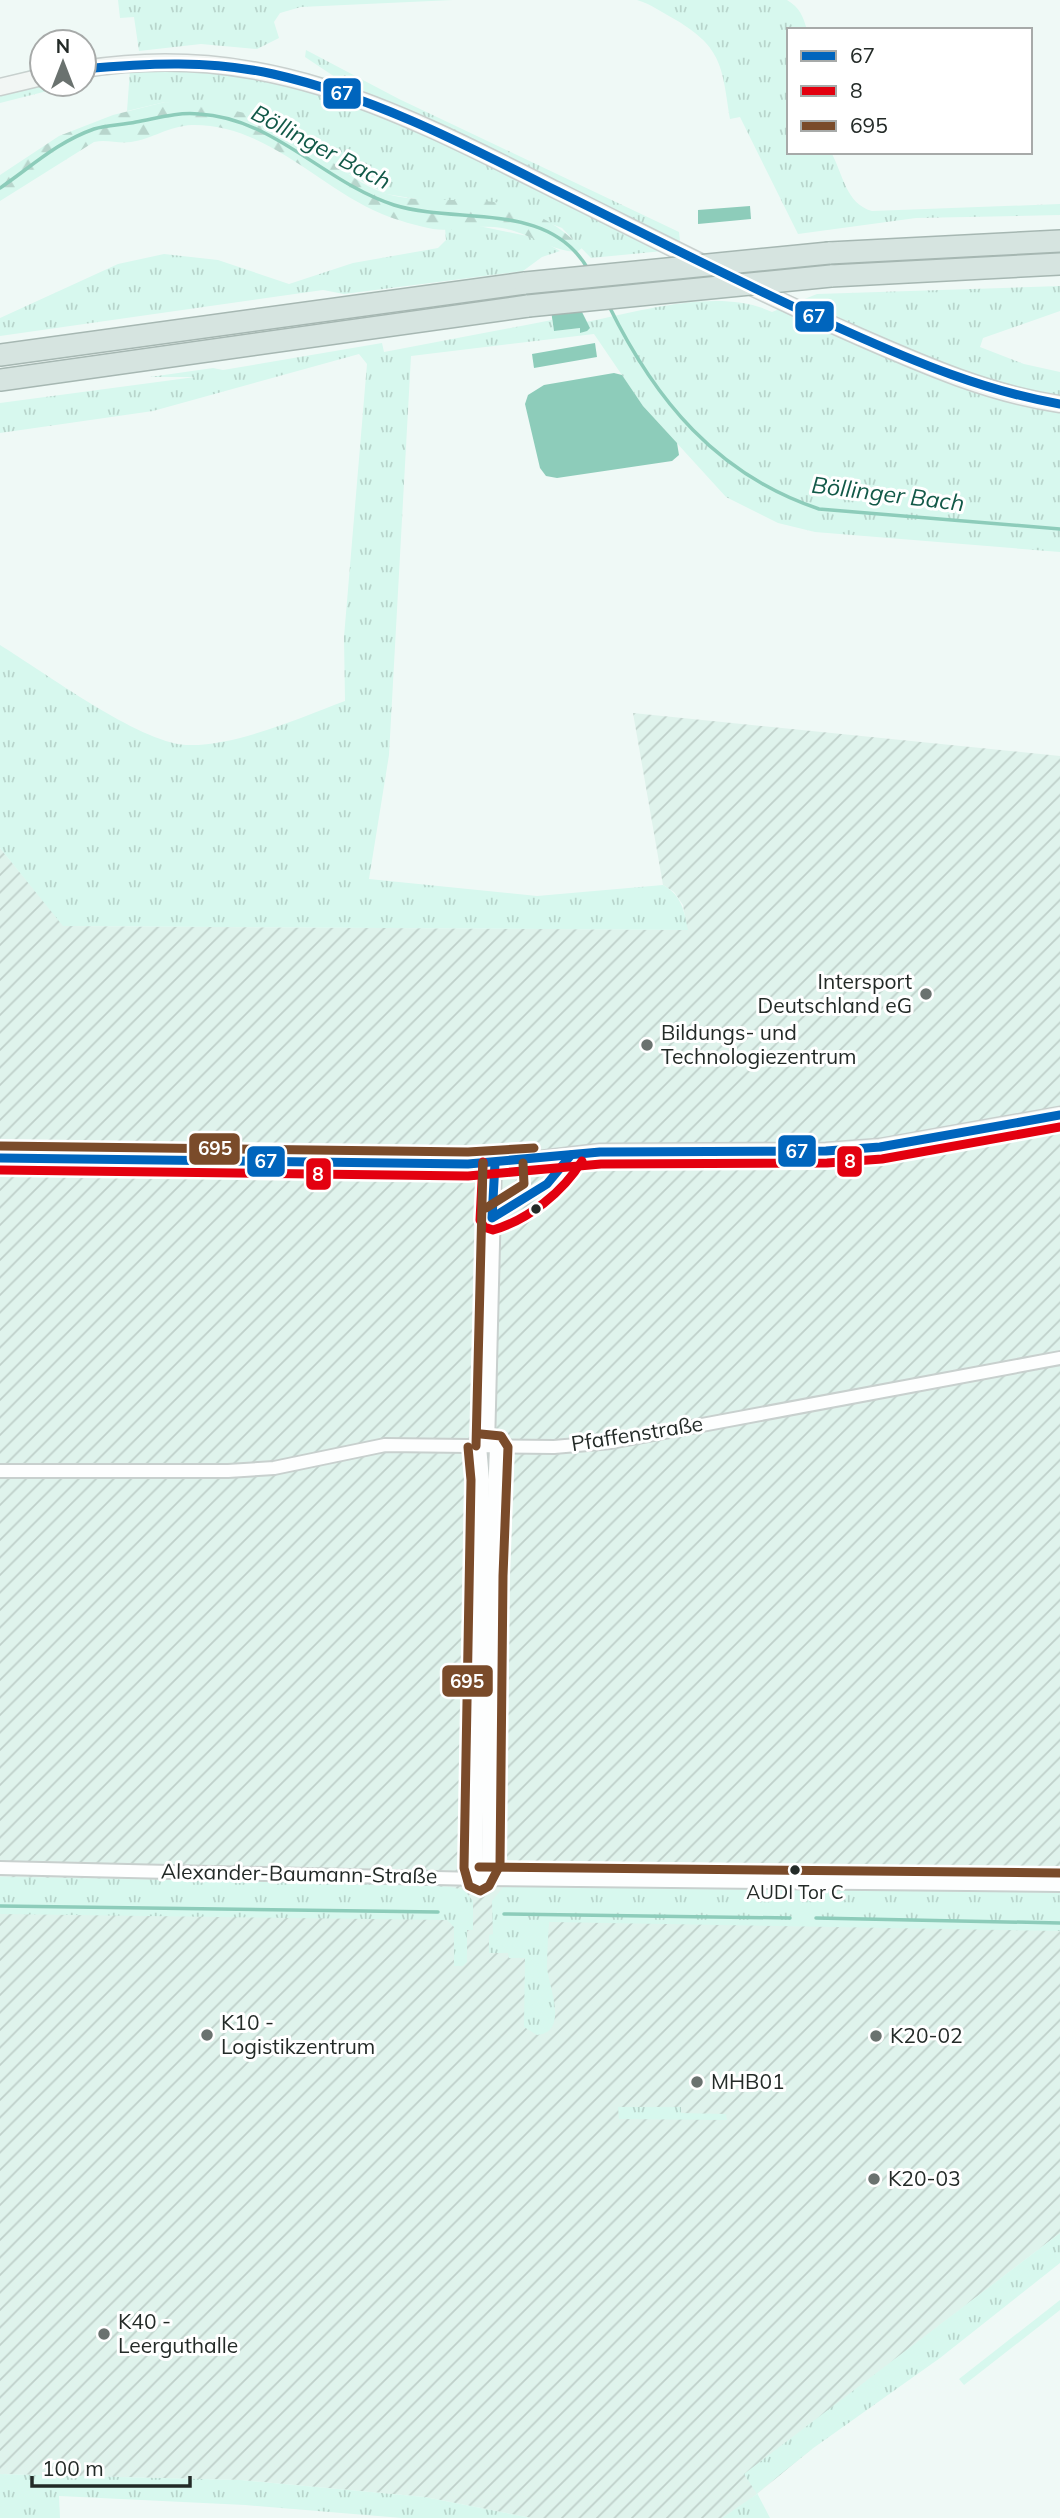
<svg xmlns="http://www.w3.org/2000/svg" width="1060" height="2518" font-family="Mulish,sans-serif">
  <style>
    .industrial { fill: url(#industrial-furrows) }
    .grass { fill: url(#grass-tufts) }
    .forest { fill: url(#forest-firs) }
    .water { fill: #8dccba }
    .lines { fill: none; stroke-linecap: round; stroke-linejoin: round }
    .stream { stroke: #8dccba; stroke-width: 3.5 }
    .street-casing { stroke: #c8d0ce; stroke-width: 16 }
    .secondary-casing { stroke: #c8d0ce; stroke-width: 19 }
    .highway-casing { stroke: #a6b7b2; stroke-width: 24 }
    .street { stroke: #fdfefe; stroke-width: 12 }
    .secondary { stroke: #f2f6f4; stroke-width: 16 }
    .highway { stroke: #d6e4e0; stroke-width: 21 }
    .highway-bridge-casing { stroke: #a6b7b2; stroke-width: 24; stroke-linecap: butt }
    .highway-bridge { stroke: #d6e4e0; stroke-width: 21 }
    .bus-1-casing { stroke: #fff; stroke-width: 14 }
    .bus-2-casing { stroke: #fff; stroke-width: 14 }
    .bus-3-casing { stroke: #fff; stroke-width: 14 }
    .bus-1 { stroke: #0065bd; stroke-width: 9 }
    .bus-2 { stroke: #e3000f; stroke-width: 9 }
    .bus-3 { stroke: #7a4b2a; stroke-width: 9 }
    .poi-dot { fill: #6a726f; stroke: #fff; stroke-width: 2.5 }
    .bus-dot { fill: #232a27; stroke: #fff; stroke-width: 2.5 }
    .labels { text-anchor: middle; stroke-width: 6; stroke-linejoin: round; paint-order: stroke }
    .bus-label { font-size: 19px; fill: #232a27; stroke: #fff }
    .poi-label { font-size: 21px; fill: #232a27; stroke: #fff; text-anchor: start }
    .street-label { font-size: 21px; fill: #232a27; stroke: #fff }
    .water-label { font-size: 23px; font-style: italic; fill: #125948; stroke: #fff }
    .line-badge { stroke: #fff; stroke-width: 2.5 }
    .badge-label { font-size: 19px; text-anchor: middle; font-weight: bold; fill: #fff }
  </style>
  <defs>
    <pattern id="industrial-furrows" width="10" height="10" patternUnits="userSpaceOnUse" patternTransform="scale(1.75)"><rect width="10" height="10" fill="#dff3ec"/><path d="M-1 1l2-2M0 10L10 0M9 11l2-2" fill="none" stroke="#bfd0ca"/></pattern>
    <pattern id="grass-tufts" width="24" height="20" patternUnits="userSpaceOnUse" patternTransform="scale(1.75)"><rect width="24" height="20" fill="#d7f8ee"/><path d="M3 7l-1-3M5 7V3M7 7l1-3M15 17l-1-3M17 17v-4M19 17l1-3" fill="none" stroke="#b8d5cc"/></pattern>
    <pattern id="forest-firs" width="22" height="20" patternUnits="userSpaceOnUse" patternTransform="scale(1.75)"><rect width="22" height="20" fill="#d7f8ee"/><path d="M5 1l3.5 6h-7zM16 11l3.5 6h-7z" fill="#b8d5cc"/></pattern>
  </defs>
  <rect width="100%" height="100%" fill="#eff9f6"/>
  <polygon class="industrial" points="633,713 1060,756 1060,2233 799,2433 812,2449 747,2502 722,2518 531,2518 425,2497 241,2480 0,2474 0,848 64,926 687,930 683,905 674,892 663,885"/>
  <g class="grass">
    <polygon points="118,0 453,0 301,7 280,13 274,22 279,38 257,49 201,44 139,51 134,17 120,18"/>
    <path d="M637 0H787C800 8 803 16 807 30H789V152H831C843 174 846 204 872 211L1060 204V215L916 218 798 234 740 117 730 119C722 68 723 48 676 20 663 13 651 4 637 0Z"/>
    <polygon points="306,50 399,99 679,232 680,241 675,241 588,196 338,79 305,57"/>
    <polygon points="42,67 42,84 67,86 0,103 0,78"/>
    <polygon points="183,69 296,83 385,113 663,251 591,258 562,228 494,202 435,202 386,194 345,172 291,131 165,102 127,111 130,70"/>
    <polygon points="474,225 537,238 560,251 542,257 523,271 344,294 323,290 0,336 0,318 118,264 164,254 218,260 289,284 353,263 438,248 446,240 445,228"/>
    <path d="M1060 286V311L983 338 980 347 1024 364 1060 372V552L815 532 778 523 726 497 643 406 594 334 411 356 389 755 369 879 537 896 663 885C682 896 684 910 688 930L63 926 0 848V645C44 672 138 742 186 745 235 747 299 718 345 701L344 637 367 364 359 354 153 411 0 433V403L195 377H150L213 368 223 370 382 343 384 352 552 320 554 331 580 328 581 333 590 327 586 322C642 311 720 287 772 312L817 294Z"/>
    <polygon points="0,1877 343,1882 450,1887 464,1890 473,1901 473,1930 467,1930 467,1962 463,1966 454,1966 454,1927 447,1920 0,1914"/>
    <path d="M505 1885 756 1887 809 1891 853 1888 1060 1891V1931L549 1922C548 1937 547 1953 547 1967 548 1985 570 2032 537 2035L524 2027 525 1958H509L508 1953H489V1935L493 1934 492 1901Z"/>
    <polygon points="618,2107 681,2107 681,2113 726,2114 727,2120 619,2119"/>
    <polygon points="1060,2233 1060,2263 940,2358 812,2449 757,2493 770,2518 722,2518 757,2494 744,2474"/>
    <polygon points="1060,2300 1060,2310 964,2385 959,2379"/>
    <polygon points="0,2474 241,2480 425,2497 531,2518 402,2518 245,2505 59,2496 60,2518 0,2518"/>
  </g>
  <path class="forest" d="M165 102C207 106 256 109 294 133 324 153 352 183 387 194 423 204 458 197 494 202 528 207 558 224 582 248L577 252C550 251 529 233 502 228 477 224 453 232 433 229 418 226 396 220 382 214 318 187 267 124 192 125 169 126 152 139 131 142 118 144 107 139 94 142L0 201V175L59 136 113 115Z"/>
  <g class="water">
    <polygon points="750,206 751,219 698,224 698,210"/>
    <polygon points="570,288 590,328 587,331 580,333 580,328 554,331 548,290"/>
    <polygon points="595,343 597,357 534,368 532,354"/>
    <polygon points="614,373 622,375 643,406 677,443 679,455 672,461 557,478 546,476 540,468 525,404 528,395 544,385"/>
  </g>
  <g class="lines">
    <g class="stream">
      <path d="M0 188C31 167 57 142 94 129 107 125 122 125 136 122 158 118 176 112 199 114 274 118 325 183 394 205 459 225 548 200 588 269"/>
      <path d="M609 306C655 400 717 475 819 509L1060 529"/>
      <polyline points="0,1906 438,1912"/>
      <polyline points="504,1914 790,1918"/>
      <polyline points="816,1918 1060,1923"/>
    </g>
    <g class="street-casing">
      <g id="street">
        <polyline points="488,1446 495,1163"/>
        <polyline points="0,1471 228,1471 274,1468 385,1445 554,1447 611,1442 1060,1358"/>
        <polyline points="0,1868 479,1879 1060,1885"/>
        <polyline points="479,1879 488,1864 491,1576 496,1447"/>
        <polyline points="479,1879 476,1867 483,1480 480,1446"/>
      </g>
    </g>
    <g class="secondary-casing">
      <g id="secondary">
        <path d="M84 69C265 40 400 112 556 190 657 240 757 292 860 337 924 365 990 394 1060 404"/>
        <polyline points="0,87 42,77"/>
        <polyline points="0,1158 468,1164 516,1162 600,1152 826,1151 880,1147 1060,1115"/>
      </g>
    </g>
    <g class="highway-casing">
      <g id="highway">
        <polyline points="829,253 1060,241"/>
        <polyline points="831,276 1060,264"/>
        <polyline points="0,355 525,283"/>
        <polyline points="0,380 528,306"/>
      </g>
    </g>
    <use href="#street" class="street"/>
    <use href="#secondary" class="secondary"/>
    <use href="#highway" class="highway"/>
    <g class="highway-bridge-casing">
      <g id="highway-bridge">
        <polyline points="525,283 829,253"/>
        <polyline points="528,306 831,276"/>
      </g>
    </g>
    <use href="#highway-bridge" class="highway-bridge"/>
    <g class="bus-1-casing">
      <g id="bus-1">
        <path d="M84 69C148 63 210 60 273 74 371 96 462 143 551 188 649 236 746 286 846 331 915 362 985 391 1060 404"/>
        <polyline points="0,1158 468,1164 600,1152 826,1151 880,1147 1060,1115"/>
        <polyline points="495,1163 492,1218 547,1184 571,1155"/>
      </g>
    </g>
    <g class="bus-2-casing">
      <g id="bus-2">
        <path d="M483 1162 480 1220 484 1227 493 1230C528 1220 563 1192 582 1161"/>
        <polyline points="0,1170 468,1176 601,1164 827,1163 882,1159 1060,1127"/>
      </g>
    </g>
    <g class="bus-3-casing">
      <g id="bus-3">
        <polyline points="0,1146 468,1152 534,1148"/>
        <polyline points="486,1208 524,1184 523,1163"/>
        <polyline points="476,1446 483,1163"/>
        <polyline points="468,1447 471,1480 464,1868 469,1886 480,1891 489,1886 500,1865 503,1576 508,1447 501,1436 481,1434"/>
        <polyline points="479,1867 1060,1873"/>
      </g>
    </g>
    <use href="#bus-1" class="bus-1"/>
    <use href="#bus-2" class="bus-2"/>
    <use href="#bus-3" class="bus-3"/>
  </g>
  <g class="poi-dot">
    <circle cx="926" cy="994" r="7"/>
    <circle cx="647" cy="1045" r="7"/>
    <circle cx="207" cy="2035" r="7"/>
    <circle cx="876" cy="2036" r="7"/>
    <circle cx="697" cy="2082" r="7"/>
    <circle cx="874" cy="2179" r="7"/>
    <circle cx="104" cy="2334" r="7"/>
  </g>
  <g class="bus-dot">
    <circle cx="536" cy="1209" r="6"/>
    <circle cx="795" cy="1870" r="6"/>
  </g>
  <g class="labels">
    <g class="bus-label">
      <text x="795" y="1899">AUDI Tor C</text>
    </g>
    <g class="poi-label">
      <text x="912" y="989" text-anchor="end">Intersport<tspan x="912" dy="24">Deutschland eG</tspan></text>
      <text x="661" y="1040">Bildungs- und<tspan x="661" dy="24">Technologiezentrum</tspan></text>
      <text x="221" y="2030">K10 -<tspan x="221" dy="24">Logistikzentrum</tspan></text>
      <text x="890" y="2043">K20-02</text>
      <text x="711" y="2089">MHB01</text>
      <text x="888" y="2186">K20-03</text>
      <text x="118" y="2329">K40 -<tspan x="118" dy="24">Leerguthalle</tspan></text>
    </g>
    <g class="street-label">
      <text transform="translate(637 1434) rotate(-9)" y="7">Pfaffenstraße</text>
      <text transform="translate(299 1874) rotate(1)" y="7">Alexander-Baumann-Straße</text>
    </g>
    <g class="water-label">
      <text transform="translate(321 147) rotate(28)" y="8">Böllinger Bach</text>
      <text transform="translate(888 494) rotate(7)" y="8">Böllinger Bach</text>
    </g>
  </g>
  <g class="line-badge">
    <rect x="322" y="77" width="40" height="33" rx="7" fill="#0065bd"/>
    <rect x="794" y="300" width="41" height="33" rx="7" fill="#0065bd"/>
    <rect x="188" y="1132" width="53" height="34" rx="7" fill="#7a4b2a"/>
    <rect x="777" y="1134" width="40" height="34" rx="7" fill="#0065bd"/>
    <rect x="836" y="1145" width="27" height="33" rx="7" fill="#e3000f"/>
    <rect x="246" y="1145" width="40" height="33" rx="7" fill="#0065bd"/>
    <rect x="305" y="1157" width="27" height="34" rx="7" fill="#e3000f"/>
    <rect x="441" y="1664" width="53" height="34" rx="7" fill="#7a4b2a"/>
  </g>
  <g class="badge-label">
    <text x="342" y="100">67</text>
    <text x="814" y="323">67</text>
    <text x="215" y="1155">695</text>
    <text x="797" y="1158">67</text>
    <text x="850" y="1168">8</text>
    <text x="266" y="1168">67</text>
    <text x="318" y="1181">8</text>
    <text x="467" y="1688">695</text>
  </g>
  <rect x="787" y="28" width="245" height="126" fill="#ffffff" stroke="#a7aaa9" stroke-width="2"/>
  <rect x="801" y="51" width="35" height="10" fill="#0065bd" stroke="#a7aaa9" stroke-width="2"/>
  <text x="850" y="63" font-size="21" fill="#232a27">67</text>
  <rect x="801" y="86" width="35" height="10" fill="#e3000f" stroke="#a7aaa9" stroke-width="2"/>
  <text x="850" y="98" font-size="21" fill="#232a27">8</text>
  <rect x="801" y="121" width="35" height="10" fill="#7a4b2a" stroke="#a7aaa9" stroke-width="2"/>
  <text x="850" y="133" font-size="21" fill="#232a27">695</text>
  <g transform="translate(63 63)"><circle r="33" fill="#ffffff" stroke="#a7aaa9" stroke-width="2"/>
  <path d="M0-5L12 26L0 18L-12 26Z" fill="#6a726f"/>
  <text y="-10" font-size="19" font-weight="bold" text-anchor="middle" fill="#232a27">N</text>
  </g>
  <path d="M32 2476v10h158v-10" fill="none" stroke="#232a27" stroke-width="3.5"/>
  <text x="42" y="2476" font-size="21" fill="#232a27" stroke="#ffffff" stroke-width="5" paint-order="stroke">100 m</text>
</svg>
